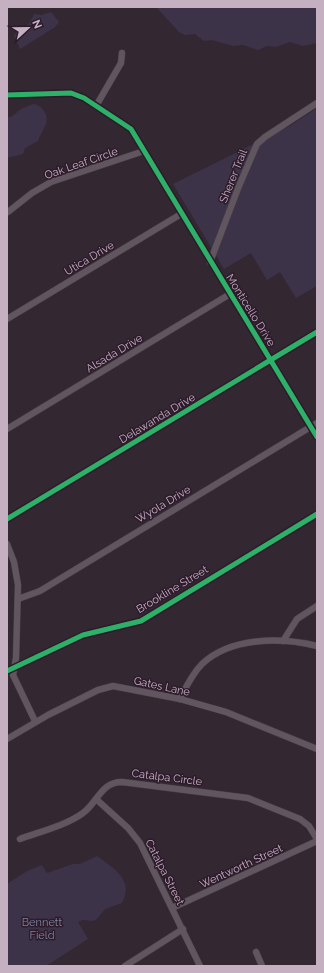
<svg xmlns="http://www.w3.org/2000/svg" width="324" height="973" font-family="Raleway,sans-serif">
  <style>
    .green { fill: #3c3349 }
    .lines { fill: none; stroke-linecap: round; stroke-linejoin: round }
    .minor-casing { stroke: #4c434b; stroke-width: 7 }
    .minor { stroke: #615660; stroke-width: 6 }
    .cycleway-casing { stroke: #2d1b2b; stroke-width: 8 }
    .cycleway { stroke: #2db169; stroke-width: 5 }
    .labels { text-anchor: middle; stroke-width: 3; stroke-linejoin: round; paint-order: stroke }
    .street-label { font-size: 11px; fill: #c5b0c2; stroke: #2d1b2b }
    .park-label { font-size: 11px; fill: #7f88a4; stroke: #2d1b2b }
  </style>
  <rect width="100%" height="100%" fill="#332732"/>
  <g class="green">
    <polygon points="156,7 317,7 317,43 303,46 290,42 276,47 267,46 258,50 243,45 233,46 212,40 204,41 195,34 185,35 179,32"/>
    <polygon points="51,12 59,22 55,27 20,49 14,36 18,30 29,24 34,14 41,15"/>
    <path d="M33 104C43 105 50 117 45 126 43 131 40 135 38 141L25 148 23 154 7 158V117H11L21 109Z"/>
    <polygon points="317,108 317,286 296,298 280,272 267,280 251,253 224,269 173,184 290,126"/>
    <path d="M97 856C112 867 135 880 122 903L105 909 97 919 93 921 83 920 78 922 88 939 46 966H7V884L27 871 42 865 47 873 73 864H80Z"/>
  </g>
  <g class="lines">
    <g class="minor-casing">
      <g id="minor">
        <polyline points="7,95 71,93 84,98 131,129 317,437"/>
        <polyline points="96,106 121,63 122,53"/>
        <polyline points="8,212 32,193 51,182 144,151"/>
        <polyline points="210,262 239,186 257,144 265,137 317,103"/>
        <polyline points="7,319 181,214"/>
        <polyline points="7,429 230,294"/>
        <polyline points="7,519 317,332"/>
        <polyline points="7,544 14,562 18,585 16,658 13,675 35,721"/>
        <polyline points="18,599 40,591 317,423"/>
        <polyline points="283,641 297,619 317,606"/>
        <polyline points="7,671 83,635 141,621 317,514"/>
        <path d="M180 699C186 687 192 674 202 664 231 637 280 637 317 646"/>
        <polyline points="7,739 48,715 98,690 113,686 180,699 226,712 317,749"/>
        <polyline points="96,799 128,828 140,843 200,966"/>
        <path d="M20 839C39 832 67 825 83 813 98 802 101 782 122 782L248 798 300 819 309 826 317 839"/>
        <polyline points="172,908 317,841"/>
        <polyline points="256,952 262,966"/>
        <polyline points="125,966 183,929"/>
      </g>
    </g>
    <use href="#minor" class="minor"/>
    <g class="cycleway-casing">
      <g id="cycleway">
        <polyline points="7,95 71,93 84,98 131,129 317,437"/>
        <polyline points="7,519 317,332"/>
        <polyline points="7,671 83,635 141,621 317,514"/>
      </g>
    </g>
    <use href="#cycleway" class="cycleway"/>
  </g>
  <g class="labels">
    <g class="street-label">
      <text transform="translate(81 163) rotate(-19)" y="4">Oak Leaf Circle</text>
      <text transform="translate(233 176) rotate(-68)" y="4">Sherer Trail</text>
      <text transform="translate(89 258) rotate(-31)" y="4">Utica Drive</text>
      <text transform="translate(251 310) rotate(58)" y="4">Monticello Drive</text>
      <text transform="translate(114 353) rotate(-31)" y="4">Alsada Drive</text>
      <text transform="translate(157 418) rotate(-31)" y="4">Delawanda Drive</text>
      <text transform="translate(163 504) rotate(-31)" y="4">Wyola Drive</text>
      <text transform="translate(172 589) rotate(-31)" y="4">Brookline Street</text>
      <text transform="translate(162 686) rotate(12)" y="4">Gates Lane</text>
      <text transform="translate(167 777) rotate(7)" y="4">Catalpa Circle</text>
      <text transform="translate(241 866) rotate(-25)" y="4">Wentworth Street</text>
      <text transform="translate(165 872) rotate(63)" y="4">Catalpa Street</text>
    </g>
    <g class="park-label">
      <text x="42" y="926">Bennett<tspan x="42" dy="13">Field</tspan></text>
    </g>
  </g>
  <rect width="324" height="973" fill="none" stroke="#c5b0c2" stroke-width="16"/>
  <g transform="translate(28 28) rotate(68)" stroke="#2d1b2b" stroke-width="3" paint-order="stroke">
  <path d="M0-3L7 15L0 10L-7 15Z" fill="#c5b0c2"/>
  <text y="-6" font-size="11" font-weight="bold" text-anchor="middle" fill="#c5b0c2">N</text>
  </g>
</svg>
